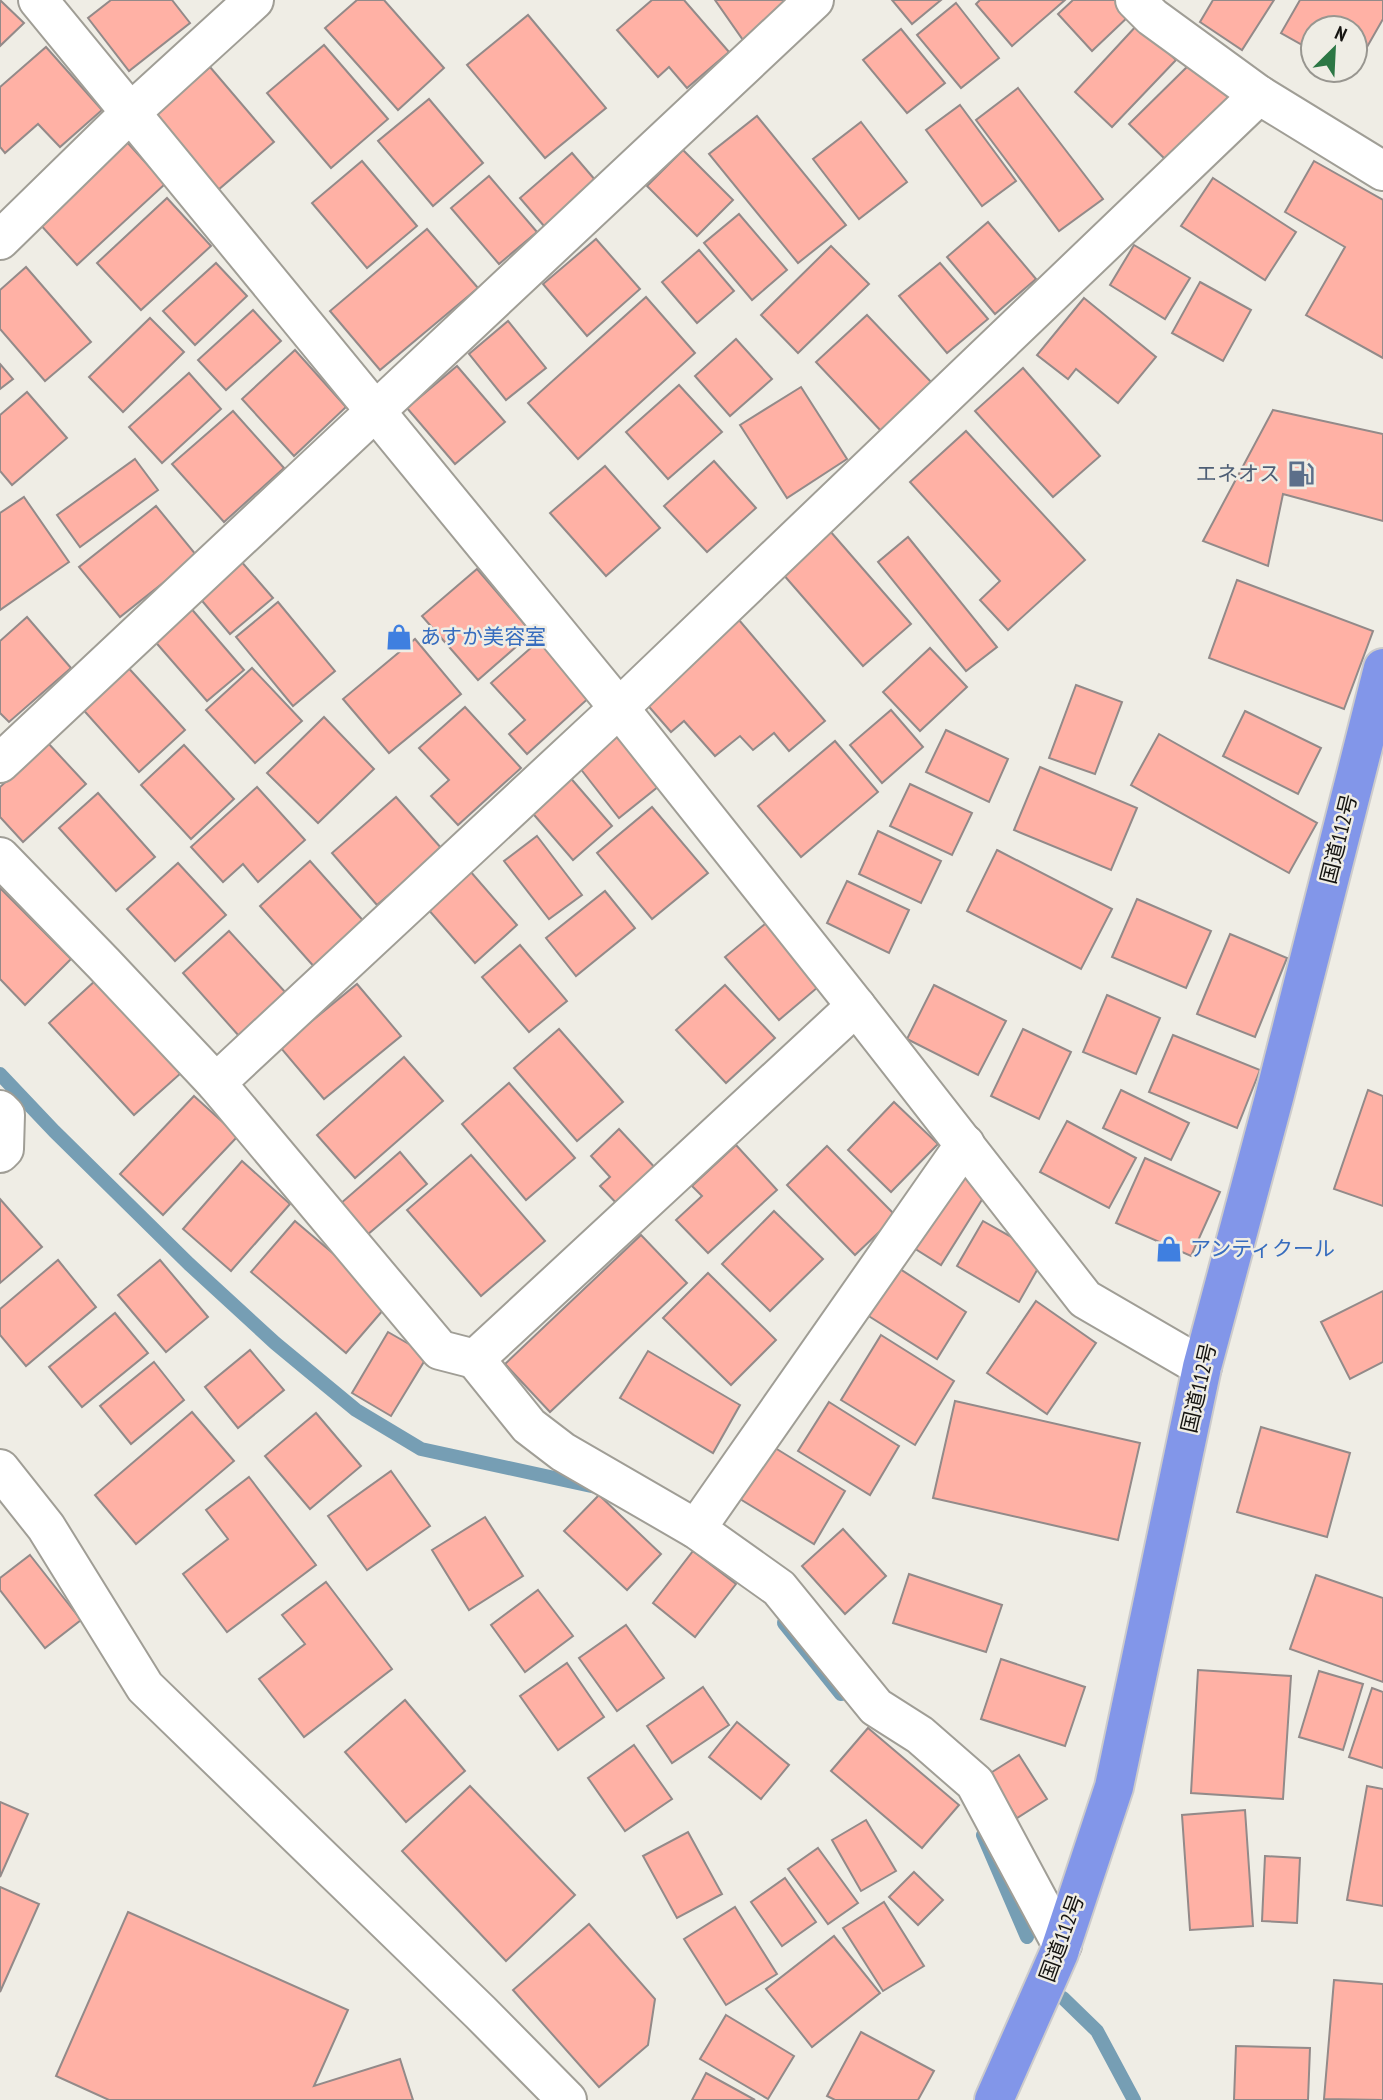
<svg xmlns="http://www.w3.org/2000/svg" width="1383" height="2100" font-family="'PT Sans Narrow','Noto Sans JP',sans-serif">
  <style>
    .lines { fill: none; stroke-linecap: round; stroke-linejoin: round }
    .stream { stroke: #769eb4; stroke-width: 14 }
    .building { fill: #ffb1a5; stroke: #938a89; stroke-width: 2 }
    .minor-casing { stroke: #a09e96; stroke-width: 42 }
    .highway-casing { stroke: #cccbcb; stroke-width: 42 }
    .minor { stroke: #fff; stroke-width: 38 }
    .highway { stroke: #8296e9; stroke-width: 38 }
    .labels { text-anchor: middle; stroke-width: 5; stroke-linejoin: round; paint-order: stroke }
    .service-label { font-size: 21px; fill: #4e5e75; stroke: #efede5; text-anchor: end }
    .shop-label { font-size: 21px; fill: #366cbe; stroke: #efede5; text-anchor: start }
    .street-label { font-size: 21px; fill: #151411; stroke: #efede5 }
  </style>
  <rect width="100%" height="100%" fill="#efede5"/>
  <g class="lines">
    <g class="stream">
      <polyline points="0,1074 54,1131 189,1264 275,1343 356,1410 421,1449 596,1487"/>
      <polyline points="784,1623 841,1694"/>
      <polyline points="983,1835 1027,1937"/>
      <polyline points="1063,1998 1097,2031 1134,2100"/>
    </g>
  </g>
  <g class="building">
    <polygon points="0,0 24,23 0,46"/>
    <polygon points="111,0 172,0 190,23 129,71 88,18"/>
    <polygon points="357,0 384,0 444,68 398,110 325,28"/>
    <polygon points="652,0 684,0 729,52 687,88 669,67 658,77 617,30"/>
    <polygon points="715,0 793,0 796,4 743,40"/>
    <polygon points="892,0 941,0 912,24"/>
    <polygon points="980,0 1065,0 1012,46 976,4"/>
    <polygon points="1073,0 1116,0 1130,15 1092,51 1058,14"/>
    <polygon points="1213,0 1274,0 1242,50 1200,22"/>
    <polygon points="1300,0 1383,0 1383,19 1355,68 1355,28 1313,28 1313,51 1281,33"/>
    <polygon points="956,3 999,58 961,88 917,35"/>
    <polygon points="528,15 606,108 545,158 467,65"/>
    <polygon points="1138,24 1176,60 1112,127 1075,92"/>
    <polygon points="901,29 945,83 907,113 863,60"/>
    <polygon points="324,45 388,119 331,168 267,93"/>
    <polygon points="46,47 102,110 60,147 38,124 5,153 0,147 0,87"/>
    <polygon points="1194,60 1230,96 1166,160 1129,124"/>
    <polygon points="210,67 274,142 218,190 154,116"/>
    <polygon points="1018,88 1103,199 1059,231 976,120"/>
    <polygon points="429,99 483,163 433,206 378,141"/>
    <polygon points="960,105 1016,181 982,206 926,130"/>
    <polygon points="757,116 846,225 798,263 709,154"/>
    <polygon points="861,122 907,182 859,219 813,159"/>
    <polygon points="126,141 165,184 77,265 38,222"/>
    <polygon points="683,150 733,200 697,236 647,186"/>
    <polygon points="572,153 602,188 550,233 520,198"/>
    <polygon points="362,161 417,226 367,268 312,203"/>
    <polygon points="1314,161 1383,200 1383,358 1306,315 1345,247 1285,212"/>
    <polygon points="489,176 537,232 499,264 451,208"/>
    <polygon points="1213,178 1296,232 1265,280 1181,226"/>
    <polygon points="167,198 211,246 141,310 97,263"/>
    <polygon points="739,214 787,270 752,300 704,243"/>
    <polygon points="988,222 1036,279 995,314 947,257"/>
    <polygon points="427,229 478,288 380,370 330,311"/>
    <polygon points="596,239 640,289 587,336 543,284"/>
    <polygon points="1134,245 1190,278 1165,319 1110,285"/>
    <polygon points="831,246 869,284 798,353 761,315"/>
    <polygon points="699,250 734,291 697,323 662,282"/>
    <polygon points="216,263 247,296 195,345 163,311"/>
    <polygon points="940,263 988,319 947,353 899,296"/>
    <polygon points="26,267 91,342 45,381 0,329 0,290"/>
    <polygon points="1200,282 1251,310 1223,361 1172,333"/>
    <polygon points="646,297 695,353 578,459 528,403"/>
    <polygon points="1084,298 1156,357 1118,403 1076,369 1068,379 1037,355"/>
    <polygon points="253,310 281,341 226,390 198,360"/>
    <polygon points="867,315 933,384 882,432 816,362"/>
    <polygon points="150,318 184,352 123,412 89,377"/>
    <polygon points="508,321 546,368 506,400 469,354"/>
    <polygon points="736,339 772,379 730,416 695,376"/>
    <polygon points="295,350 346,407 294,456 242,399"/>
    <polygon points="0,364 13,379 0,389"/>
    <polygon points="457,366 505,422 455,464 407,408"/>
    <polygon points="1023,368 1100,456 1053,497 975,411"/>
    <polygon points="189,373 221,409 162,463 129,427"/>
    <polygon points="679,385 722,432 668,479 626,432"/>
    <polygon points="801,387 847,459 787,498 740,425"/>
    <polygon points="27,392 67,438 12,485 0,471 0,415"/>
    <polygon points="1273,410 1383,434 1383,521 1283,494 1268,566 1203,541"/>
    <polygon points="233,411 284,468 224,522 172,464"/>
    <polygon points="966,431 1085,560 1008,630 980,600 1000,581 910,482"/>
    <polygon points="135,459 158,490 80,547 57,515"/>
    <polygon points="714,461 756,508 707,552 664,506"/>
    <polygon points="605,466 660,528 606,576 550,513"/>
    <polygon points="24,497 69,562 0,610 0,513"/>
    <polygon points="156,506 197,556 120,617 79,567"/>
    <polygon points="830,531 911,624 863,666 782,573"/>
    <polygon points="908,537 997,647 966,671 878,562"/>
    <polygon points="240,560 273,598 230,634 198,596"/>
    <polygon points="477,569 532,633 478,680 422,616"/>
    <polygon points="1237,580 1373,631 1344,709 1209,658"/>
    <polygon points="278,602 335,671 293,706 236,637"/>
    <polygon points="189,606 244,670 207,701 152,638"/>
    <polygon points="27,617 71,668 9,722 0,713 0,641"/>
    <polygon points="739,620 825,721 789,751 774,733 753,750 740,736 715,756 684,721 671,732 644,701"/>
    <polygon points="415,639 461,694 389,753 343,699"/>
    <polygon points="541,639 592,695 527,754 509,734 525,720 491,683"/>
    <polygon points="930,648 967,687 920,731 883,692"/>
    <polygon points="124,663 185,730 139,772 79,705"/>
    <polygon points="252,668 302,721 255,763 206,710"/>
    <polygon points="1076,685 1122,702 1095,774 1049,758"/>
    <polygon points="465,707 521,768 458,825 431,796 449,780 419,748"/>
    <polygon points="891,710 923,747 882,783 850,745"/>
    <polygon points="1245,711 1321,748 1298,794 1223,756"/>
    <polygon points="324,717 374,769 318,823 267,773"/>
    <polygon points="946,730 1008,759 989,802 926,772"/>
    <polygon points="615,731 659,786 619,818 576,763"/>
    <polygon points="1159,734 1317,823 1289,873 1131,785"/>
    <polygon points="835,741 878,792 801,857 758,806"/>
    <polygon points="48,743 86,784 23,842 0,817 0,787"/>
    <polygon points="184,745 234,799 191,839 141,785"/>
    <polygon points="1040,767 1137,808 1111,870 1014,830"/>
    <polygon points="568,775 612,826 573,860 529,809"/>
    <polygon points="910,784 972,813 952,855 890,826"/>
    <polygon points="257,787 305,840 258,882 243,864 223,882 191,847"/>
    <polygon points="98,793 155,857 116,891 59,828"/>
    <polygon points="396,797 442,849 377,905 332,853"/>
    <polygon points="652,807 708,873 652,919 597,853"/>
    <polygon points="878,831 941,861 921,903 859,874"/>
    <polygon points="537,836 582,895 549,919 504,861"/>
    <polygon points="997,850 1112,909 1081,969 967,911"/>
    <polygon points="310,861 367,925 317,970 260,906"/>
    <polygon points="178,863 226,915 175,961 127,909"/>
    <polygon points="470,871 517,925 475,963 427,908"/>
    <polygon points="847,881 909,910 889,953 827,923"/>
    <polygon points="0,888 71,959 25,1005 0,979"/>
    <polygon points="605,891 635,928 576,976 546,938"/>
    <polygon points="1137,899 1211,931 1186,988 1112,957"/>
    <polygon points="771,919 824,982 779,1020 725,957"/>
    <polygon points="229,931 286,993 239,1036 183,973"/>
    <polygon points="1230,934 1287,958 1255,1037 1197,1014"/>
    <polygon points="520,945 567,1001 529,1032 482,977"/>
    <polygon points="96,980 181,1073 134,1115 49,1023"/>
    <polygon points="357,984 401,1036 324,1099 280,1047"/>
    <polygon points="725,985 775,1038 726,1083 676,1030"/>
    <polygon points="934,985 1006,1021 978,1075 907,1039"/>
    <polygon points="1107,995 1160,1018 1136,1074 1083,1052"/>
    <polygon points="559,1029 623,1102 577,1141 514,1068"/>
    <polygon points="1023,1029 1071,1052 1039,1119 991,1096"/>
    <polygon points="1173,1035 1260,1070 1237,1128 1149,1092"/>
    <polygon points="404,1057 443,1101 355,1178 317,1135"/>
    <polygon points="509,1083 575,1158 526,1200 462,1124"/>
    <polygon points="1121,1090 1189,1123 1171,1160 1103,1128"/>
    <polygon points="1368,1090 1383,1096 1383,1206 1334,1189"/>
    <polygon points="194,1096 238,1136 163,1215 120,1174"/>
    <polygon points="894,1102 938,1144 891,1192 848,1150"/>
    <polygon points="1067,1121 1136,1158 1109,1208 1040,1172"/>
    <polygon points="619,1129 659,1172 621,1208 600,1186 610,1177 591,1156"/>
    <polygon points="736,1145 777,1190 708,1253 676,1220 702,1196 692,1186"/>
    <polygon points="827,1146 896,1216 855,1255 787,1185"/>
    <polygon points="400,1152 427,1184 367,1235 340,1204"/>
    <polygon points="471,1155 545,1241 481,1296 407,1210"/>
    <polygon points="1145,1158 1220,1192 1191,1256 1116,1223"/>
    <polygon points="242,1161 290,1204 231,1271 183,1229"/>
    <polygon points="956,1170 988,1190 941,1265 909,1245"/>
    <polygon points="0,1199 42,1247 0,1283"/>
    <polygon points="774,1211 823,1259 770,1311 722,1264"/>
    <polygon points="295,1221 390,1302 346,1353 251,1272"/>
    <polygon points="983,1221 1045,1256 1019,1302 957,1266"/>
    <polygon points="641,1235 687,1283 550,1412 505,1364"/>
    <polygon points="58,1260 96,1307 26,1366 0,1335 0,1309"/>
    <polygon points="160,1260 208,1317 166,1352 118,1295"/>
    <polygon points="897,1267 966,1312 937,1359 867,1315"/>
    <polygon points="708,1273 776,1340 731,1385 663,1318"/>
    <polygon points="1383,1291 1383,1362 1350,1379 1321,1322"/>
    <polygon points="1036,1301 1096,1343 1047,1414 987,1373"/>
    <polygon points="115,1313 148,1353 82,1407 49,1367"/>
    <polygon points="388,1332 428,1355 391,1416 352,1393"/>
    <polygon points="881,1335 954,1381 915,1445 841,1400"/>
    <polygon points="250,1350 284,1390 238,1428 205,1387"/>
    <polygon points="648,1351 740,1405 713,1453 620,1398"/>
    <polygon points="154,1362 184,1400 131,1444 100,1406"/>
    <polygon points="955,1401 1140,1443 1118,1540 933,1498"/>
    <polygon points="829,1402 899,1446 870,1495 798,1451"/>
    <polygon points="192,1412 234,1461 136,1544 95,1495"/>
    <polygon points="316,1413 361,1466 310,1509 265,1456"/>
    <polygon points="1261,1427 1350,1453 1327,1537 1237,1512"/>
    <polygon points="767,1443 845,1491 814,1544 735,1496"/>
    <polygon points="391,1471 430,1526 367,1570 328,1516"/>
    <polygon points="249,1477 316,1565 227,1632 183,1574 228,1539 206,1510"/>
    <polygon points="599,1495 661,1554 627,1590 564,1531"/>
    <polygon points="485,1517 523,1576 469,1610 432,1550"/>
    <polygon points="843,1529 886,1576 845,1614 802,1566"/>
    <polygon points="693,1551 736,1584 695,1637 653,1603"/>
    <polygon points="30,1555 81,1620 45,1648 0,1590 0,1578"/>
    <polygon points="909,1574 1002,1605 986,1652 893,1623"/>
    <polygon points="1316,1575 1383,1598 1383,1682 1290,1649"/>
    <polygon points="326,1582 392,1669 304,1737 259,1679 305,1644 282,1615"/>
    <polygon points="538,1590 573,1636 525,1672 491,1625"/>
    <polygon points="626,1625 664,1678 617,1711 579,1658"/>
    <polygon points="1001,1659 1085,1687 1065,1746 981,1719"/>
    <polygon points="567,1663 604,1717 558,1750 520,1696"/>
    <polygon points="1198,1670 1291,1676 1283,1799 1191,1793"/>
    <polygon points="1319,1671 1363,1684 1343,1750 1299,1737"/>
    <polygon points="703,1687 729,1725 672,1763 647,1726"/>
    <polygon points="1372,1688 1383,1692 1383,1768 1349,1757"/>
    <polygon points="405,1700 465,1771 406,1822 345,1752"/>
    <polygon points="737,1722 789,1765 761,1799 709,1757"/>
    <polygon points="868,1728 959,1805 922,1848 831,1771"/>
    <polygon points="634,1745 672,1799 625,1831 588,1778"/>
    <polygon points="1019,1755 1047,1799 1017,1818 989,1774"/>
    <polygon points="470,1786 575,1895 506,1961 402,1851"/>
    <polygon points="1367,1786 1383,1789 1383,1906 1347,1900"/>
    <polygon points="0,1802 28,1814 0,1877"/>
    <polygon points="1245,1810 1253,1926 1190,1930 1182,1815"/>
    <polygon points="866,1820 896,1871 861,1891 832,1840"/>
    <polygon points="688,1832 722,1894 677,1918 643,1856"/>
    <polygon points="818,1848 858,1903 828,1924 788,1869"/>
    <polygon points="1265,1856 1300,1858 1297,1923 1262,1921"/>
    <polygon points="914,1872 943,1900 918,1925 889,1897"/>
    <polygon points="785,1878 816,1922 782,1946 751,1902"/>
    <polygon points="0,1887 39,1904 0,1992"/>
    <polygon points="884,1902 924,1966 883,1991 843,1928"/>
    <polygon points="735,1907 777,1974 726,2005 684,1939"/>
    <polygon points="128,1912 348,2010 314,2086 400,2059 413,2100 109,2100 56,2076"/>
    <polygon points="589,1924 655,1999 648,2045 599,2087 513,1990"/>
    <polygon points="834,1936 880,1993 812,2047 766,1989"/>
    <polygon points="1334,1980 1383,1984 1383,2100 1324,2099"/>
    <polygon points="726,2015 794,2056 768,2099 700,2059"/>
    <polygon points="861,2032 934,2071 918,2100 835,2100 827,2096"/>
    <polygon points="1236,2046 1310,2048 1308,2100 1234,2100"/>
    <polygon points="706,2073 755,2100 692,2100"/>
  </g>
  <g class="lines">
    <g class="minor-casing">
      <g id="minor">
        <polyline points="38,0 619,708 856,1006 1085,1299 1202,1367"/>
        <polyline points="1135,0 1152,17 1259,95 1383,171"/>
        <polyline points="0,240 129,114 254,0"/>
        <polyline points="0,763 814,0"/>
        <polyline points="0,857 104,964 216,1083 619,708 1259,95"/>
        <polyline points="216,1083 440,1350 475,1359 856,1006"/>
        <polyline points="0,1110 5,1115 4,1149 0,1153"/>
        <polyline points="475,1359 529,1426 563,1452 696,1529 779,1588 876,1707 920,1735 975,1783 1062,1945"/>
        <polyline points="0,1469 46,1527 145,1687 480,2012 567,2100"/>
        <polyline points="696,1529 965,1144"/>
      </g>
    </g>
    <g class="highway-casing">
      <polyline id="highway" points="994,2100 1059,1953 1114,1787 1202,1367 1274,1098 1383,668"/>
    </g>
    <use href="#minor" class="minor"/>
    <use href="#highway" class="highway"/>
  </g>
  <defs>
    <g id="fuel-bare" transform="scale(2.1)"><path d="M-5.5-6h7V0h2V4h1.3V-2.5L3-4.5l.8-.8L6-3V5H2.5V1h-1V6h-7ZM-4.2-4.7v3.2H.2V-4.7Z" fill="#5c6f8a" stroke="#efede5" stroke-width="2.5" paint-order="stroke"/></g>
    <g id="shop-bare" transform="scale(2.1)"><path d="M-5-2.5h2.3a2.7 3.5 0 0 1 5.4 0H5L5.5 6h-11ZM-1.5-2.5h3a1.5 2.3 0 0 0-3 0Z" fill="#3f7fe0" stroke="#efede5" stroke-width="2.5" paint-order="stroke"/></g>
  </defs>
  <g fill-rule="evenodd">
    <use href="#fuel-bare" x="1301" y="474"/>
    <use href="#shop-bare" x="399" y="637"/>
    <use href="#shop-bare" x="1169" y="1249"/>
  </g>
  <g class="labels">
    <g class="service-label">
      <text x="1280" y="481">エネオス</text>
    </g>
    <g class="shop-label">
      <text x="420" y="644">あすか美容室</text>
      <text x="1190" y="1256">アンティクール</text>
    </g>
    <g class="street-label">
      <text transform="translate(1339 839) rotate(-76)" y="7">国道112号</text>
      <text transform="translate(1199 1388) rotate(-77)" y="7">国道112号</text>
      <text transform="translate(1062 1938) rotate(-70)" y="7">国道112号</text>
    </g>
  </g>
  <g transform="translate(1334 49) rotate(24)"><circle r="33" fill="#efede5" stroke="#989690" stroke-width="2"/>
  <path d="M0-5L12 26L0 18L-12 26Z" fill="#2c7745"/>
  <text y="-10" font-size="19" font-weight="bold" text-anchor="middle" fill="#151411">N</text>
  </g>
</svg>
